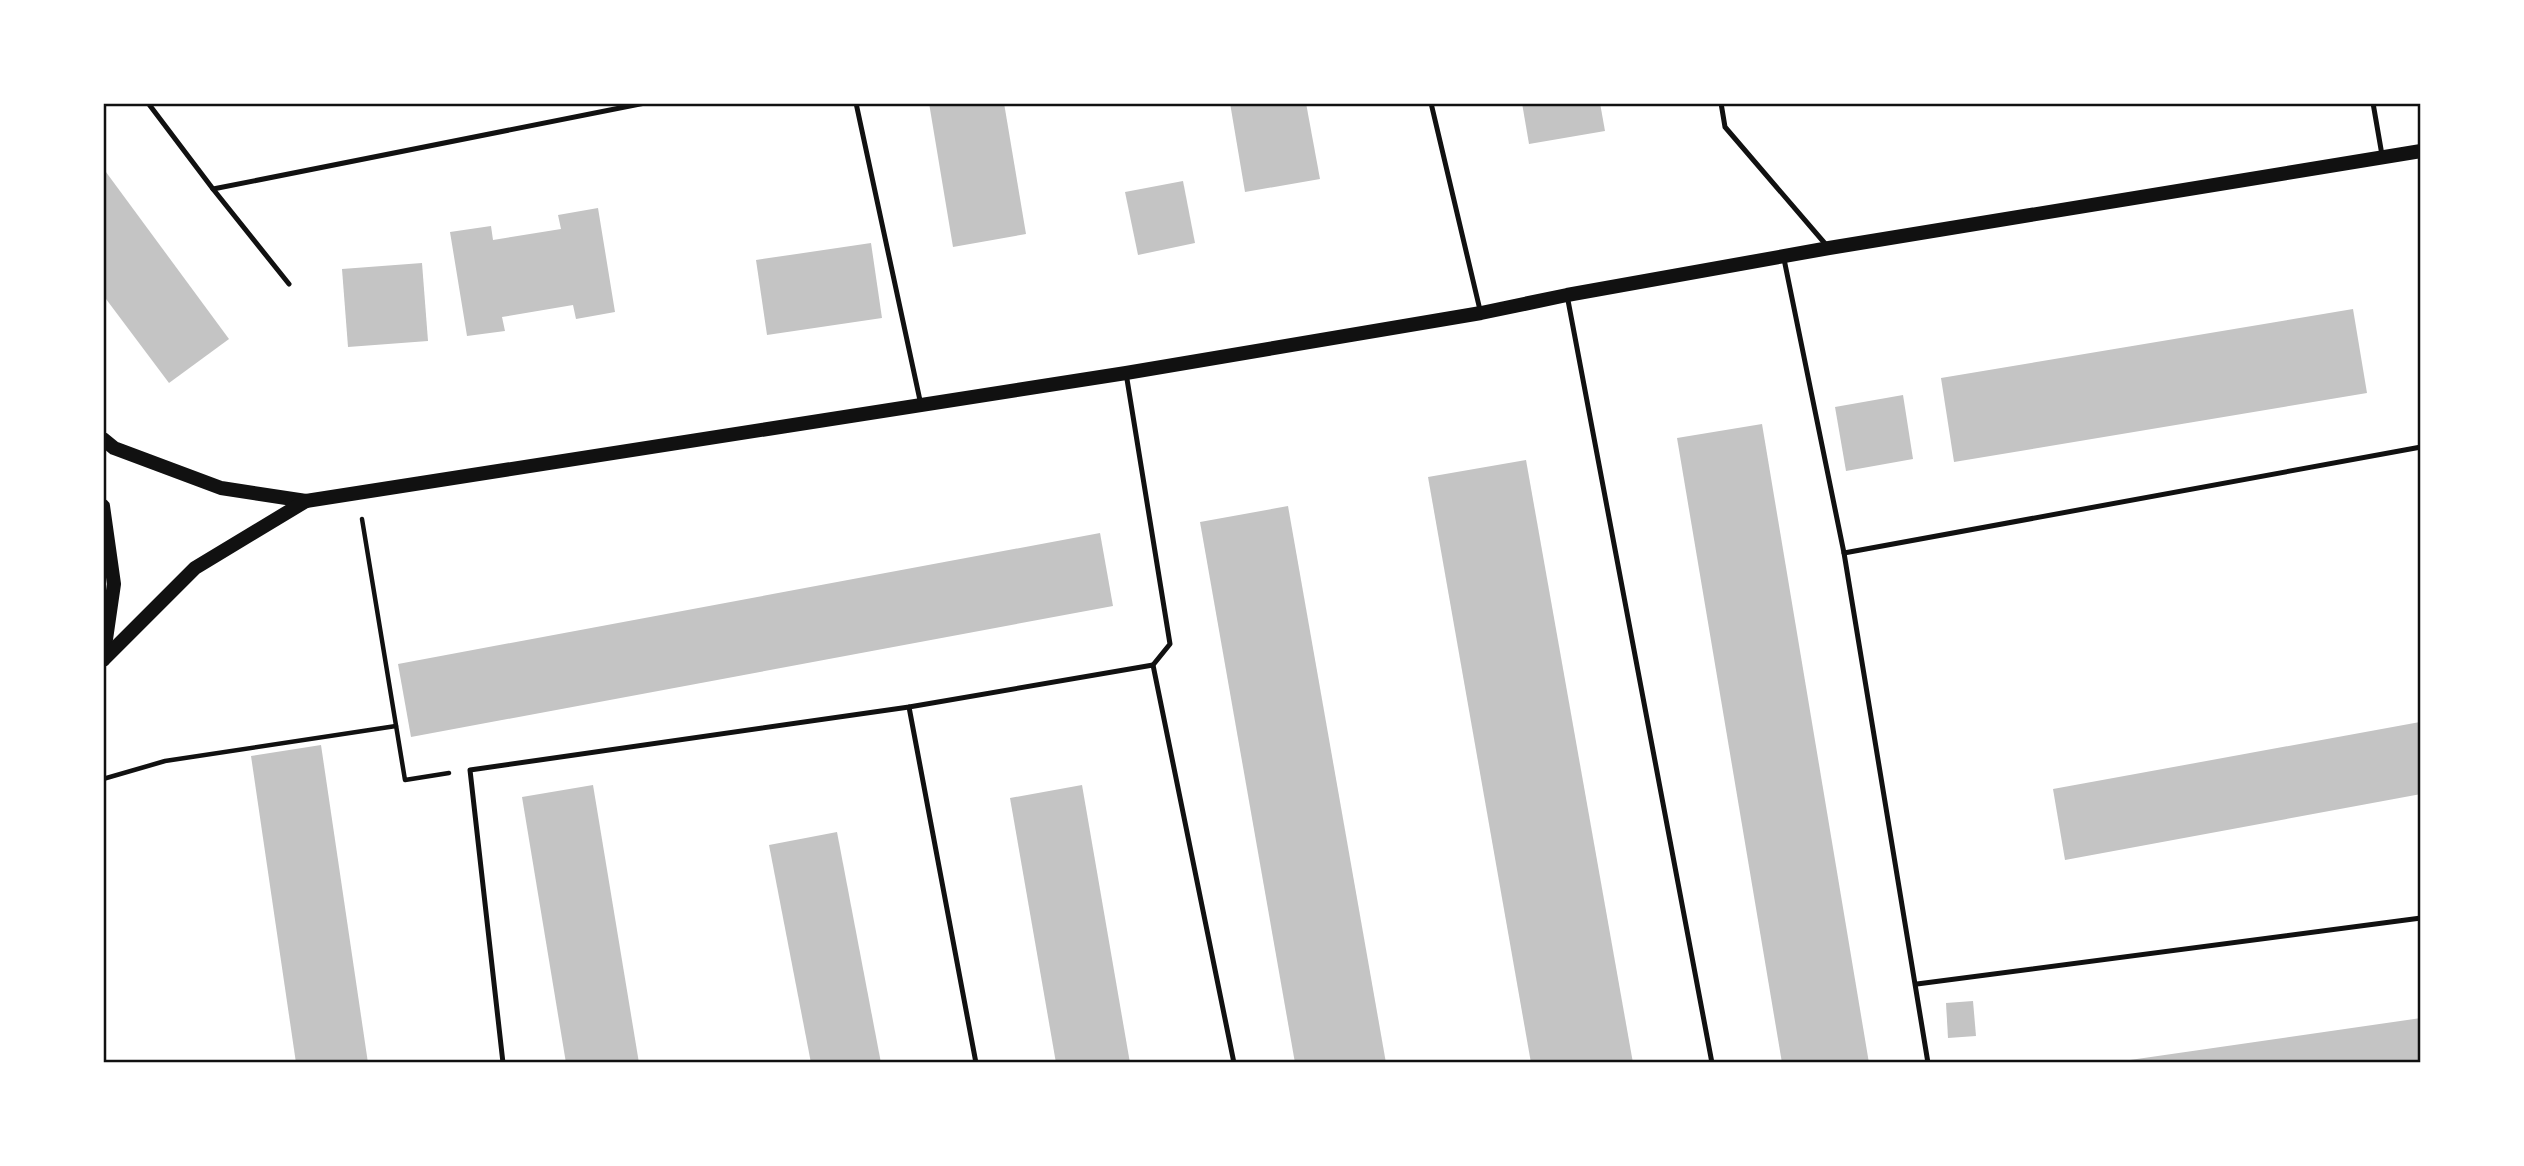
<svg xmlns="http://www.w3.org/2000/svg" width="2524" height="1166" font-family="'Alegreya Sans',sans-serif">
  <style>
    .building { fill: #c4c4c4 }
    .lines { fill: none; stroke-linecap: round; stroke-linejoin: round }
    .path { stroke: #111; stroke-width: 4.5 }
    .service { stroke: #111; stroke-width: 5 }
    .secondary { stroke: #111; stroke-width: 14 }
    .neatline { fill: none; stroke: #111; stroke-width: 2.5 }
  </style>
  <rect width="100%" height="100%" fill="#fff"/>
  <g class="building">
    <polygon points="929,103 1004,103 1026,234 953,247"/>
    <polygon points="1230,103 1306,103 1320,179 1245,192"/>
    <polygon points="1522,103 1600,103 1605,131 1529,144"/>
    <polygon points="103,168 229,339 169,383 103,295"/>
    <polygon points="1183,181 1195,243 1138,255 1125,192"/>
    <polygon points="598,208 615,312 576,319 573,305 502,317 505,331 467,336 450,232 491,226 493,240 561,229 558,215"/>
    <polygon points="871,243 882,318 767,335 756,260"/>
    <polygon points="422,263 428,341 348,347 342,269"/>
    <polygon points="2353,309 2367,393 1954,462 1941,378"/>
    <polygon points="1903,395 1913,459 1846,471 1835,407"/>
    <polygon points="1762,424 1869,1063 1782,1063 1677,438"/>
    <polygon points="1526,460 1633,1063 1531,1063 1428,477"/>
    <polygon points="1288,506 1386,1063 1295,1063 1200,522"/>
    <polygon points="1100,533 1113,606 411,737 398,664"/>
    <polygon points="2420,722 2421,794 2065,860 2053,789"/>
    <polygon points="321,745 368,1063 296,1063 251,756"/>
    <polygon points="593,785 639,1063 566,1063 522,797"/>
    <polygon points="1082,785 1130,1063 1056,1063 1010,798"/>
    <polygon points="837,832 881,1063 811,1063 769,845"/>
    <polygon points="1973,1001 1976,1036 1948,1038 1946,1003"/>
    <polygon points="2421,1018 2421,1063 2123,1063 2123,1061"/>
  </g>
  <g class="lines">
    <g class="path">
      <polyline points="2421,387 2421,396"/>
      <polyline points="362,519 405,780 449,773"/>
      <polyline points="103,779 165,761 396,726"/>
    </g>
    <g class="service">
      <polyline points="148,103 213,189 645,103"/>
      <polyline points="856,103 921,405"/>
      <polyline points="1431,103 1480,310"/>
      <polyline points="1721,103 1725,127 1828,247"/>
      <polyline points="2373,103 2382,155"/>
      <polyline points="213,189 289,284"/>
      <polyline points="1784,259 1844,553 1928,1063"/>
      <polyline points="1567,295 1712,1063"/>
      <polyline points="1126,373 1170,644 1153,665 1234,1063"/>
      <polyline points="1844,553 2421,447"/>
      <polyline points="909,707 976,1063"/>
      <polyline points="1917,984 2421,918"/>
      <polyline points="503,1063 470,770 909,707 1153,665"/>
    </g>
    <g class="secondary">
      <polyline points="103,439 114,448 221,488 306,501 1126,373 1481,313 1567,295 1829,248 2421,151"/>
      <polyline points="103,506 114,584 103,660"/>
      <polyline points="103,660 195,568 306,501"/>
    </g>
  </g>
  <rect width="2524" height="1166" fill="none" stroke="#ffffff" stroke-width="210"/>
  <rect x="105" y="105" width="2314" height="956" class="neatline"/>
</svg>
